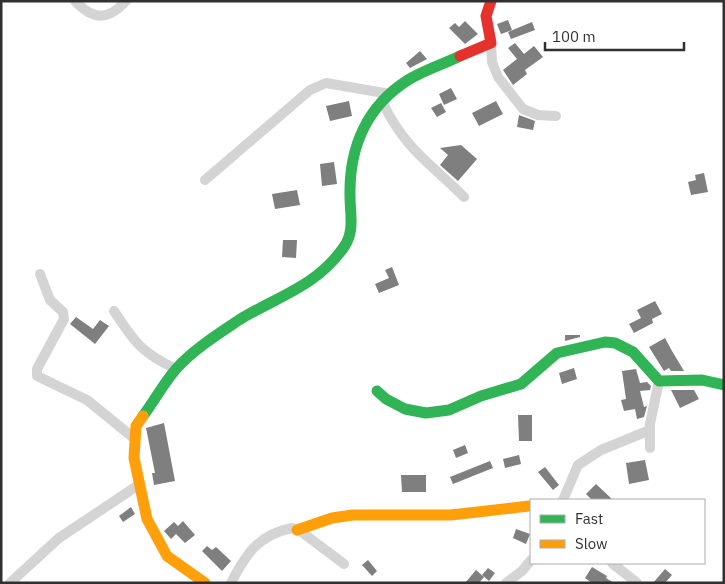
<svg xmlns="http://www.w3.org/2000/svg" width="725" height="584" font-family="'IBM Plex Sans',sans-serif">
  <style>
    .building { fill: #7f7f7f }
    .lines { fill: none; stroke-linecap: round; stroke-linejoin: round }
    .street { stroke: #d4d4d4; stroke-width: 10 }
    .fast { stroke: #30b455; stroke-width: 11 }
    .slow { stroke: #ff9f0a; stroke-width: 11 }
    .jam { stroke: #e5322d; stroke-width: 11 }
  </style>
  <rect width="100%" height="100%" fill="#fff"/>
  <g class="building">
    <polygon points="508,20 512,30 501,34 497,24"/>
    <polygon points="465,21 478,34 465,44 449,28 455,23 459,27"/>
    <polygon points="532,22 535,30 511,39 508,32"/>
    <polygon points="515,43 524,54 534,46 543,57 525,70 527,74 513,85 503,70 517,59 508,48"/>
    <polygon points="420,51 427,59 410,68 406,63"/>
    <polygon points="451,88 457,99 444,105 439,94"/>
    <polygon points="349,101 352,116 330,121 326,106"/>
    <polygon points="496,101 503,114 479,126 472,113"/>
    <polygon points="441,103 446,112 437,117 431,108"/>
    <polygon points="519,115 535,121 533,130 517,127"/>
    <polygon points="461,145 477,159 458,181 440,165 448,155 440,148"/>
    <polygon points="334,162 337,184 322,186 320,164"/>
    <polygon points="704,173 708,192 691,195 688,182 696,180 695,175"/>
    <polygon points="297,190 300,205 275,209 272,194"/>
    <polygon points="283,240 297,240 296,258 282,257"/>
    <polygon points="392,267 399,285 379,293 375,284 389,278 385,270"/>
    <polygon points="655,301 662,314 652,319 653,323 634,333 629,324 641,318 637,310"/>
    <polygon points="76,317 93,329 100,320 109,326 95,344 70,324"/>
    <polygon points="565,335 580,335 580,337 565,341"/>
    <polygon points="665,338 672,351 684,371 671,371 669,368 664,371 649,347"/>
    <polygon points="574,368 577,379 562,384 559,373"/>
    <polygon points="636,369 640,383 647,382 651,386 650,390 640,391 644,407 647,406 644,417 637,419 635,409 624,411 621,400 626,399 622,371"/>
    <polygon points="671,390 694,390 699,399 680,408"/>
    <polygon points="518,415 532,415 532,441 519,441"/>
    <polygon points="164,423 175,481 154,485 152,473 155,473 146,428"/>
    <polygon points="465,445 468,453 456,458 453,450"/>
    <polygon points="519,455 521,464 505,468 503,459"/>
    <polygon points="645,460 649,480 629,484 626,463"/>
    <polygon points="490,461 493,468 453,484 450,477"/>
    <polygon points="545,467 559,485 553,490 538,472"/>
    <polygon points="401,475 426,475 426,492 402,492"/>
    <polygon points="596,484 613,500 592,500 586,494"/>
    <polygon points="131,507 135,514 123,522 119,516"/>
    <polygon points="183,521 195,535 185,543 176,534 171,539 164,531 174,522 178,526"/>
    <polygon points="516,529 530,534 526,544 513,538"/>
    <polygon points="207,546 212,550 216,547 231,561 222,571 202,551"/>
    <polygon points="368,560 377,571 372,576 362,565"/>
    <polygon points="592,567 607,576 606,578 614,583 592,583 585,578"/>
    <polygon points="488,568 495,573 489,581 482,575"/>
    <polygon points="665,569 672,575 665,583 653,583"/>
    <polygon points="476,570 484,577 479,583 465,583"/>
  </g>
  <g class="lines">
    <g class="street">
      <path d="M75 1C93 20 108 21 126 1"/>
      <polyline points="491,43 492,62 498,77 523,109 538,115 556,116"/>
      <path d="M383 103C404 148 431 164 464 197"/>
      <polyline points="205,180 310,90 326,83 390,94"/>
      <polyline points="40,274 50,300 63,312 64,319 37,369 37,376 87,400 135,439"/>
      <path d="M114 311C135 343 142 353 176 369"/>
      <polyline points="650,448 650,424 659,381"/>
      <polyline points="563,500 578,465 601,450 650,430"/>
      <polyline points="612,563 637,583"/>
      <polyline points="10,583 59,538 140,484"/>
      <path d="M231 583C246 554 258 535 292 528L303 533 344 564"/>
      <polyline points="506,583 522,571 531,560"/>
    </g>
    <g class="fast">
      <polyline points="377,391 386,399 405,409 426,413 449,410 481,396 521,384 557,353 605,342 615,343 633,352 659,381 702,380 724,385"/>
      <path d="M143 416C154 401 164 383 176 369 193 350 218 334 239 320 278 296 316 287 344 247 355 231 350 214 350 196 349 147 367 106 408 80 424 70 444 64 460 56"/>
    </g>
    <g class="slow">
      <polyline points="143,416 136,426 134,458 147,519 167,556 205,583"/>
      <polyline points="297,530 332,518 353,515 451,515 529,506"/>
    </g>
    <polyline class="jam" points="460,56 491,43 486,16 491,1"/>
  </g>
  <rect width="725" height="584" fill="none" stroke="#303030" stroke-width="5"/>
  <rect x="530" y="499" width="175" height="65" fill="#ffffff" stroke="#acacac"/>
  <rect x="540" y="515" width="25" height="8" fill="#30b455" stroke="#acacac"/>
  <text x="575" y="524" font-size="15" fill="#303030">Fast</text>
  <rect x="540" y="540" width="25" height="8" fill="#ff9f0a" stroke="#acacac"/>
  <text x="575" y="549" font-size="15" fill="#303030">Slow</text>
  <path d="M545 42v8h139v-8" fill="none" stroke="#303030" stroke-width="2.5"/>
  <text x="552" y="42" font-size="15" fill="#303030" stroke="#ffffff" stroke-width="4" paint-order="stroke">100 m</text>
</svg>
